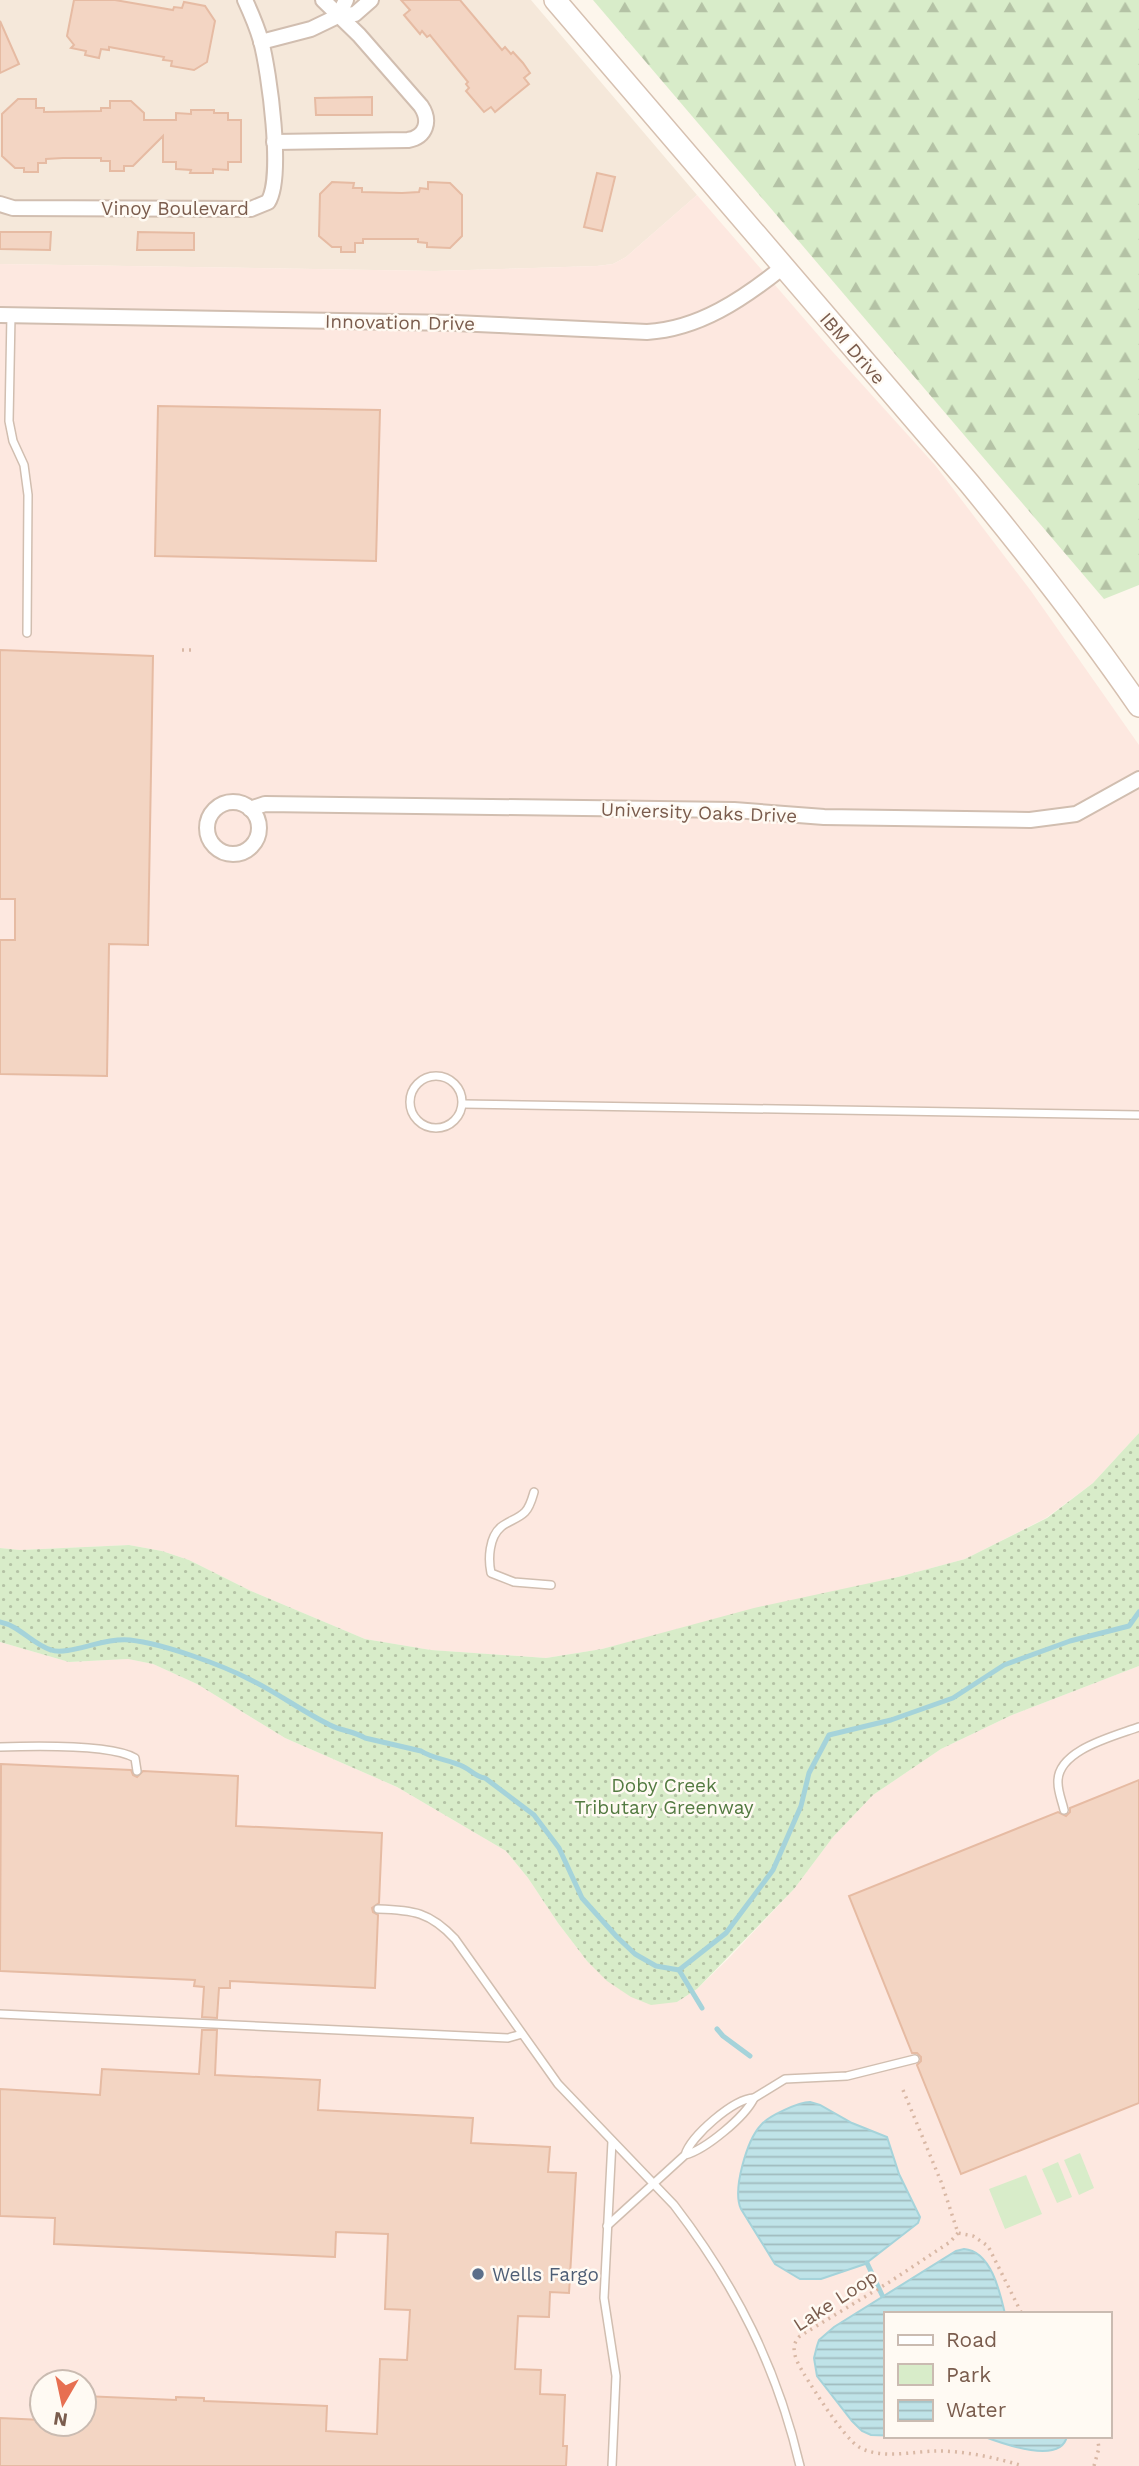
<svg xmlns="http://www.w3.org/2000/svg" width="1139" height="2466" font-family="'Work Sans',sans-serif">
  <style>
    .residential { fill: #f5e8da }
    .commercial { fill: #fde8e0; fill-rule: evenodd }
    .green { fill: url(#green-dots) }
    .forest { fill: url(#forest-firs) }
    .pitch { fill: #d8ecc9 }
    .water { fill: url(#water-rules); stroke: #a5d3da; stroke-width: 2 }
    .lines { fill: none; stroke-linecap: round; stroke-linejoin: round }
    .stream { stroke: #a5d3da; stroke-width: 5 }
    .building { fill: #f3d5c3; stroke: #e6bba3; stroke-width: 2 }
    .lane-casing { stroke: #d1beb0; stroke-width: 10 }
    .street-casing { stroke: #d1beb0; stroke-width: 18 }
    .secondary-casing { stroke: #d6c0b0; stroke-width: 24 }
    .path { stroke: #d9b8a5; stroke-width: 3.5; stroke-dasharray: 2 5; stroke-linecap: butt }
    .lane { stroke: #fff; stroke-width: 7 }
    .street { stroke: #fff; stroke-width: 14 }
    .secondary { stroke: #fff; stroke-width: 21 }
    .service-dot { fill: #5c6f8a; stroke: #fffaf3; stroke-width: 2.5 }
    .labels { text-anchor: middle; stroke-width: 5; stroke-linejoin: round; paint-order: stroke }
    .street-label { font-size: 19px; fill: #7a5c4d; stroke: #fffaf3 }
    .park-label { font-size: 19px; fill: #537a41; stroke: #fffaf3 }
    .service-label { font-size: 19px; fill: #4e5e75; stroke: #fffaf3; text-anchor: start }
  </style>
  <defs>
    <pattern id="green-dots" width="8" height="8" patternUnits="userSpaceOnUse" patternTransform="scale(1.75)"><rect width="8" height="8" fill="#d8ecc9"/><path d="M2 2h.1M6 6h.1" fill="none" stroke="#b4c2a5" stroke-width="1.8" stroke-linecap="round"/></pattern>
    <pattern id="forest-firs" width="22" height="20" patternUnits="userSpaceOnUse" patternTransform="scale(1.75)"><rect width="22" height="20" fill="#d8ecc9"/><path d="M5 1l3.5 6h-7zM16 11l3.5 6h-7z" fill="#b4c2a5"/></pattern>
    <pattern id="water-rules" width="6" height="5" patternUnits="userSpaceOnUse" patternTransform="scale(1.75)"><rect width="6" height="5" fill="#bfe3e8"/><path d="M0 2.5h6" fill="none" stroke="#a0bbbe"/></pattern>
  </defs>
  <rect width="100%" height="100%" fill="#fdf6ec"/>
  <polygon class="residential" points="0,0 531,0 697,195 626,257 613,264 597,266 435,271 0,264"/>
  <g class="commercial">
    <polygon points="697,195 832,351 935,465 1031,591 1139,745 1139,1433 1093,1483 1046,1518 965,1559 898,1577 602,1649 546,1658 431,1650 365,1639 251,1591 189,1560 162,1551 129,1545 20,1550 0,1548 0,264 435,271 597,266 613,264 626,257"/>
    <path d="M0 1642 69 1662 128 1659 153 1664 197 1684 285 1738 397 1787 506 1851 528 1878 558 1923 587 1961 677 2002 697 1989 728 1959 794 1889 833 1837 873 1795 941 1749 1012 1715 1139 1666V2466H0ZM885 2314H1109V2436H885ZM42 2382H84V2424H42Z"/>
  </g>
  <polygon class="green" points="1139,1433 1139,1666 1012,1715 941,1749 873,1795 833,1837 794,1889 697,1989 677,2002 651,2005 631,1997 607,1981 587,1961 558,1923 528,1878 506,1851 397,1787 285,1738 197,1684 153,1664 128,1659 69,1662 0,1642 0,1548 20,1550 129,1545 162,1551 189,1560 251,1591 365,1639 431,1650 546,1658 602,1649 754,1608 898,1577 965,1559 1047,1518 1093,1483"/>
  <polygon class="forest" points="593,0 1139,0 1139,585 1104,599"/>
  <g class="pitch">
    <polygon points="1080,2153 1094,2188 1079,2195 1064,2160"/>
    <polygon points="1058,2162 1072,2197 1057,2203 1042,2169"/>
    <polygon points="1026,2175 1042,2214 1005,2229 989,2189"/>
  </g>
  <g class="water">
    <path d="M810 2102 820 2105 852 2123 887 2137 899 2174 920 2217 918 2223 865 2264 821 2279H800L775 2264 741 2209C732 2190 747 2140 761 2125 768 2116 799 2102 810 2102Z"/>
    <path d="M964 2249C991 2251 1000 2292 1005 2314H885V2436H902L871 2435 862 2431 852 2421 817 2376 814 2358 817 2346 819 2340 834 2327 956 2251Z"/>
    <path d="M982 2436H1067C1061 2466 1001 2443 982 2436Z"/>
  </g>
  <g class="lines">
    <g class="stream">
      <path d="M0 1622C20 1626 32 1644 51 1650 68 1656 105 1637 130 1640 164 1644 220 1664 251 1680 278 1693 303 1712 330 1725 341 1731 354 1731 365 1738L421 1751C433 1759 451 1760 464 1767 472 1771 476 1777 485 1778L534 1815 559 1848 582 1898 617 1937 635 1954 656 1966 679 1970 726 1933 773 1870 801 1806 809 1773 829 1735 891 1720 953 1698 1004 1665 1070 1641 1129 1626 1139 1612"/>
      <polyline points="679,1970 702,2008"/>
      <polyline points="717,2029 723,2036 750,2056"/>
      <polyline points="867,2263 882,2295"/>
    </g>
  </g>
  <g class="building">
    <polygon points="74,0 115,0 173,10 174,7 182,8 184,2 205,6 215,21 207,62 194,70 171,66 172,61 163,60 164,57 109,47 109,50 101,49 99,58 85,55 86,51 71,48 74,45 67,36"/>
    <polygon points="401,0 460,0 502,50 505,47 511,54 513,52 523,63 530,73 524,78 529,84 495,112 491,107 484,112 466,91 469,88 466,84 468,82 430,35 427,37 422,31 420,34 404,15 410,10"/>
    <polygon points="0,21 19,64 0,73"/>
    <polygon points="372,97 372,115 316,115 315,98"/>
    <polygon points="18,99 36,99 36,108 44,108 44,112 101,111 101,108 110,108 110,101 131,101 144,113 144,120 176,120 176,113 191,114 191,110 214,110 214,113 228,113 228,120 241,120 241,162 228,162 228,170 213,169 213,173 190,173 191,170 176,169 176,162 163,162 163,136 133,166 124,166 124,171 110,171 110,161 101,161 101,158 63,158 46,159 46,163 38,163 38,172 24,172 24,168 15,168 2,156 2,114"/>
    <polygon points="597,173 615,177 602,231 584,227"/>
    <polygon points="332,182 354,183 353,188 362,188 362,192 402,193 419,192 420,188 428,189 428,182 450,183 462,195 462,236 450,248 427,247 427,243 418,242 418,239 363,239 363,243 355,243 355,252 341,252 341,247 332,247 319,236 320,194"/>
    <polygon points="0,232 51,232 50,250 0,249"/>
    <polygon points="138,232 194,233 194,250 137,250"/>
    <polygon points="158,406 380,410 376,561 155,556"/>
    <polygon points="0,650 153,656 148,945 109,944 107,1076 0,1074 0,940 15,940 15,899 0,899"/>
    <polygon points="1,1764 131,1770 133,1775 137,1777 143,1771 238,1776 236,1826 382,1833 379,1903 372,1908 373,1912 378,1915 375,1988 230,1981 230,1988 219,1988 217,2018 202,2017 204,1987 194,1986 195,1980 0,1971"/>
    <polygon points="1139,1780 1139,2103 961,2174 917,2065 921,2061 921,2057 917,2053 912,2053 849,1896 1058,1812 1066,1816 1070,1812 1070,1808"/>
    <polygon points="202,2030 217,2030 215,2075 320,2080 318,2110 473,2118 471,2143 550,2147 548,2172 576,2173 569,2293 550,2292 549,2317 518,2316 515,2369 541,2370 540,2394 565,2395 563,2446 567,2446 566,2466 0,2466 0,2418 42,2420 42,2424 84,2424 84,2396 176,2400 176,2397 204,2398 204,2401 327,2406 326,2431 377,2434 380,2359 407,2360 410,2310 385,2309 388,2234 336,2232 335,2257 54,2244 55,2218 0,2216 0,2089 100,2095 102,2069 199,2074"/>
  </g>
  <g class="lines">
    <g class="lane-casing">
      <g id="lane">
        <polyline points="11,315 9,421 13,441 24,465 28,495 27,633"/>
        <circle cx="436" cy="1102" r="26"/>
        <polyline points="463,1104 1139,1115"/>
        <path d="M534 1492C532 1499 530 1507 525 1512 518 1519 508 1521 501 1527 489 1537 488 1559 491 1573L514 1582 551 1585"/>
        <path d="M0 1747C31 1746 110 1744 135 1758L137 1771"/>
        <path d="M1064 1810C1062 1801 1058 1792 1058 1783 1056 1750 1115 1736 1139 1727"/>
        <path d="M378 1909C413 1910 430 1912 455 1939L558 2084 674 2205C736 2286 777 2367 800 2466"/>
        <polyline points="0,2014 508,2038 522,2034"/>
        <polyline points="754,2098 785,2079 847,2076 915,2059"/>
        <polyline points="612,2141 604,2298 616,2376 612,2466"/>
        <path d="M607 2226 685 2155C705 2150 745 2117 754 2098 733 2099 691 2136 685 2155"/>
      </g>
    </g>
    <g class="street-casing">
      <g id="street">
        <polyline points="338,16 346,0"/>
        <polyline points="261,42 311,29 338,16 355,14 371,0"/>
        <path d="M274 142 408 140C426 137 431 121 421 106L359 35 323 0"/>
        <path d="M0 204 13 208 251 209 268 202C284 178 269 71 261 41 257 27 251 13 245 0"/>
        <path d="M0 315 455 323 647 332C699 329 743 299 783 267"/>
        <circle cx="233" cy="828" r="26"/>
        <polyline points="250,809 265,804 734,810 824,817 1030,820 1076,814 1139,779"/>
      </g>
    </g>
    <g class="secondary-casing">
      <path id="secondary" d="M555 0 969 483C1029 556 1086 629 1139 706"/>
    </g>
    <g class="path">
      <polyline points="182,650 192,650"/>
      <polyline points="903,2090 942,2184 958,2233 973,2236 988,2246 1022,2314"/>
      <path d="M958 2233 950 2242 891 2281 800 2336C788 2347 797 2362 804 2374 814 2390 844 2438 859 2447 881 2460 914 2451 938 2451 966 2451 997 2458 1023 2466"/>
      <polyline points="1094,2466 1099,2448 1097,2436"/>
    </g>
    <use href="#lane" class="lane"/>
    <use href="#street" class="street"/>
    <use href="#secondary" class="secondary"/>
  </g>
  <circle class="service-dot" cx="478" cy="2274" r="7"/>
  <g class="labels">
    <g class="street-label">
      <text x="175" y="215">Vinoy Boulevard</text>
      <text transform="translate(400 322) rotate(1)" y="7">Innovation Drive</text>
      <text transform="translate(853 348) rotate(49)" y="7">IBM Drive</text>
      <text transform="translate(699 812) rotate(2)" y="7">University Oaks Drive</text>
      <text transform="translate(835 2300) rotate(-33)" y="7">Lake Loop</text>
    </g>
    <g class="park-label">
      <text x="664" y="1792">Doby Creek<tspan x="664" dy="22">Tributary Greenway</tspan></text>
    </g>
    <g class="service-label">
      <text x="492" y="2281">Wells Fargo</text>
    </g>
  </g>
  <rect x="884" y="2312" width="228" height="126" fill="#fffaf3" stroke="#cabbb1" stroke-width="2"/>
  <rect x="898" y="2335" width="35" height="10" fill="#ffffff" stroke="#cabbb1" stroke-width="2"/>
  <text x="946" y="2347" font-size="21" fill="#7a5c4d">Road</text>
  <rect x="898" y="2364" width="35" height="21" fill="#d8ecc9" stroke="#cabbb1" stroke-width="2"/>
  <text x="946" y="2382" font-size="21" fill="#7a5c4d">Park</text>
  <rect x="898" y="2400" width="35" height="21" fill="url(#water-rules)" stroke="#cabbb1" stroke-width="2"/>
  <text x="946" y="2417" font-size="21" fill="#7a5c4d">Water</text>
  <g transform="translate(63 2403) rotate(189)"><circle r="33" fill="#fffaf3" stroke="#cabbb1" stroke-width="2"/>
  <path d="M0-5L12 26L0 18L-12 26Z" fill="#e76f51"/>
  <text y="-10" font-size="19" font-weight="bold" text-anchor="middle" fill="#7a5c4d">N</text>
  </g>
</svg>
